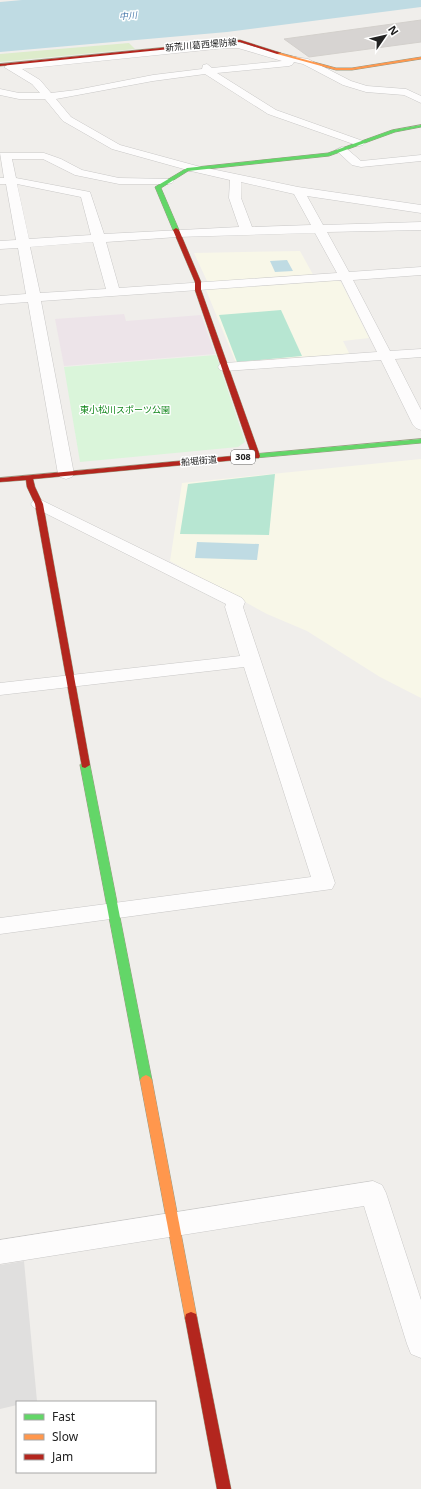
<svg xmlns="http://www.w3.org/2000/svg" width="421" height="1489" font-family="'Noto Sans','Noto Sans JP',sans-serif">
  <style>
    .industrial { fill: #ede4e9 }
    .education { fill: #f8f7e8 }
    .grass { fill: #ddeccb }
    .park { fill: #daf5da }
    .pitch { fill: #b7e6d2 }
    .parking { fill: #e0dfde }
    .water { fill: #bfdbe3 }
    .building { fill: #d7d4d2; stroke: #d3d0cc }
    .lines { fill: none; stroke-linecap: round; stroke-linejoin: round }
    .street-casing { stroke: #c9c8c7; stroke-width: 1 }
    .fast-casing { stroke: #999a82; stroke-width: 1 }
    .slow-casing { stroke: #999a82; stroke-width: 1 }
    .jam-casing { stroke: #999a82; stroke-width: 1 }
    .street { fill: #fdfcfc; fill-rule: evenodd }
    .fast { fill: #63d668; fill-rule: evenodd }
    .slow { fill: #ff974d; fill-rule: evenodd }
    .jam { fill: #b3261e; fill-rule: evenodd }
    .labels { text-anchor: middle; stroke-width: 3; stroke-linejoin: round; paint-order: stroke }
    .far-water-label { font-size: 9px; font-style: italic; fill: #4a7aab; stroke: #fff }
    .far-street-label { font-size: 9px; fill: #222; stroke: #fff }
    .far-park-label { font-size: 9px; fill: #0c8416; stroke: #fff }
    .shield { fill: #fff; stroke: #646464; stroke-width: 1 }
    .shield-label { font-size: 9px; font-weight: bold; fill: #222 }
  </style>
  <rect width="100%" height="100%" fill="#f0eeeb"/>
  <polygon class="industrial" points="124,314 126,321 201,315 215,354 64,366 55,319"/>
  <g class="education">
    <polygon points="300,251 316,280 334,279 341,282 369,338 343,341 350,355 236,363 206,290 209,289 207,281 194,253"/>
    <polygon points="421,459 421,698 380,677 307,631 267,614 170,561 182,483"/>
  </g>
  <polygon class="grass" points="129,43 135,49 0,62 0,54"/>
  <polygon class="park" points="216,355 245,442 238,447 80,462 64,367"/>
  <g class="pitch">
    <polygon points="281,310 302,356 237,362 219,315"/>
    <polygon points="275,474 269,535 180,534 188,484"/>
  </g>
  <polygon class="parking" points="24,1261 37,1401 17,1402 17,1405 0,1409 0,1265"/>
  <g class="water">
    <polygon points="22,0 421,0 421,7 227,32 0,52 0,2"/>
    <polygon points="287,260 293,271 275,272 270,261"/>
    <polygon points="197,542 259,544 257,560 195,558"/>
  </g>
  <polygon class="building" points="421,20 421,42 309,57 284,39"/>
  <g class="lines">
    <g class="street-casing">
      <g id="street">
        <path d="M225 42H238L284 55 308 59 351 81 367 86 406 89 421 96V103L404 95 366 92 343 85 303 64 294 62 292 65 289 66 217 73 276 110 363 141 365 143 363 145 359 146 268 114 205 74 153 81 56 99 71 117 120 145 197 166 298 187 421 205V213L307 196 323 225 421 222V230L327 232 349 272 421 267V275L353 280 390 351 421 349V357L395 359 421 410V430L416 428 413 425 381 360 225 371 220 370 218 367 220 364 225 363 377 352 341 280 41 301 74 474 72 477 66 479 60 477 58 474 28 302 0 304V296L26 294 18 248 0 249V241L16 240 6 184H0V178H4L0 153H44L61 159 82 170 119 178 172 179 174 181 172 183 168 184H119L75 175 43 159H12L16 178 90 192 104 234 239 227 229 198 230 180 191 171 112 149 63 121 45 99H19L0 95V89L19 93H40L32 84 4 67 9 64ZM225 48H238L282 61 212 68 207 64 203 65 202 69 153 75 76 90 51 93 40 80 22 69ZM241 182 294 194 311 225 252 227 241 198ZM17 184 81 197 91 235 29 239ZM315 233 337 273 119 288 106 242 177 237ZM93 242 106 289 40 293 30 247Z"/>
        <polygon points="342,147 346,148 361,161 421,155 421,161 361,167 352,165 338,152 336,150"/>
        <polygon points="39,499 242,598 245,602 243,607 335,883 332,889 0,934 0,918 311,877 244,667 0,695 0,683 240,656 225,607 226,604 33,507 31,504 33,501"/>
        <polygon points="373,1181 382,1185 386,1193 421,1300 421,1358 411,1354 407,1344 364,1206 0,1264 0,1240"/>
      </g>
    </g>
    <g class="fast-casing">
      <g id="fast">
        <polygon points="421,125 421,127 395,132 329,156 188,171 161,188 179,230 176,232 173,230 155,187 187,168 328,153 392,130"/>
        <polygon points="421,439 421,443 233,460 229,458 233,456"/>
        <polygon points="85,762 90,765 152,1080 150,1083 146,1085 142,1083 140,1080 80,765"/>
      </g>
    </g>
    <g class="slow-casing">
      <g id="slow">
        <polygon points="277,52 336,68 352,68 421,57 421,59 352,70 336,70 277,54"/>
        <polygon points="146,1075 150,1077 152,1080 197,1318 196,1322 191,1324 186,1322 185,1318 140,1080 142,1077"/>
      </g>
    </g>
    <g class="jam-casing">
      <g id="jam">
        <polygon points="240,40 281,53 277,54 240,42 0,66 0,64"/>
        <polygon points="176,228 179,230 201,282 201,290 260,456 259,458 253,458 252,456 195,290 195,282 173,230"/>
        <polygon points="233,456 236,456 236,460 33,479 35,487 43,504 90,765 85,768 82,767 35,504 27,487 26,480 0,482 0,478"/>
        <polygon points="191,1312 196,1314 197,1318 231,1489 217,1489 185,1318 186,1314"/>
      </g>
    </g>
    <use href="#street" class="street"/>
    <use href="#fast" class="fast"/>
    <use href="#slow" class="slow"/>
    <use href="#jam" class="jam"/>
  </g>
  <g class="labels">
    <g class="far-water-label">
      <text transform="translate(128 16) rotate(-5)" y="3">中川</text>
    </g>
    <g class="far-street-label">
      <text transform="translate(201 45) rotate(-5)" y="3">新荒川葛西堤防線</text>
      <text transform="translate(199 461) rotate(-5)" y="3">船堀街道</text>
    </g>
    <g class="far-park-label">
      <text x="125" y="413">東小松川スポーツ公園</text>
    </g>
    <rect class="shield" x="231" y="450" width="24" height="14" rx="3"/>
    <g class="shield-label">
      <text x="243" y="460">308</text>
    </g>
  </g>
  <rect x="16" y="1401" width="140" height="72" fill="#ffffff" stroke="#a7a7a7"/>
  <rect x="24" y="1414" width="20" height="6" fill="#63d668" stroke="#a7a7a7"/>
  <text x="52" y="1421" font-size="12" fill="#222222">Fast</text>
  <rect x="24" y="1434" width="20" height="6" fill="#ff974d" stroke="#a7a7a7"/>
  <text x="52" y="1441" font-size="12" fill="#222222">Slow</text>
  <rect x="24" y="1454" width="20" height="6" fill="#b3261e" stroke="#a7a7a7"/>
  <text x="52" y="1461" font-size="12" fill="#222222">Jam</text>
  <g transform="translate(385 36) rotate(56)" stroke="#ffffff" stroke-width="3" paint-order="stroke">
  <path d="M0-3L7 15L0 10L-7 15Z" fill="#222222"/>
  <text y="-6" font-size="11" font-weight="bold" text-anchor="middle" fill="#222222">N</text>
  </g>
</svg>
